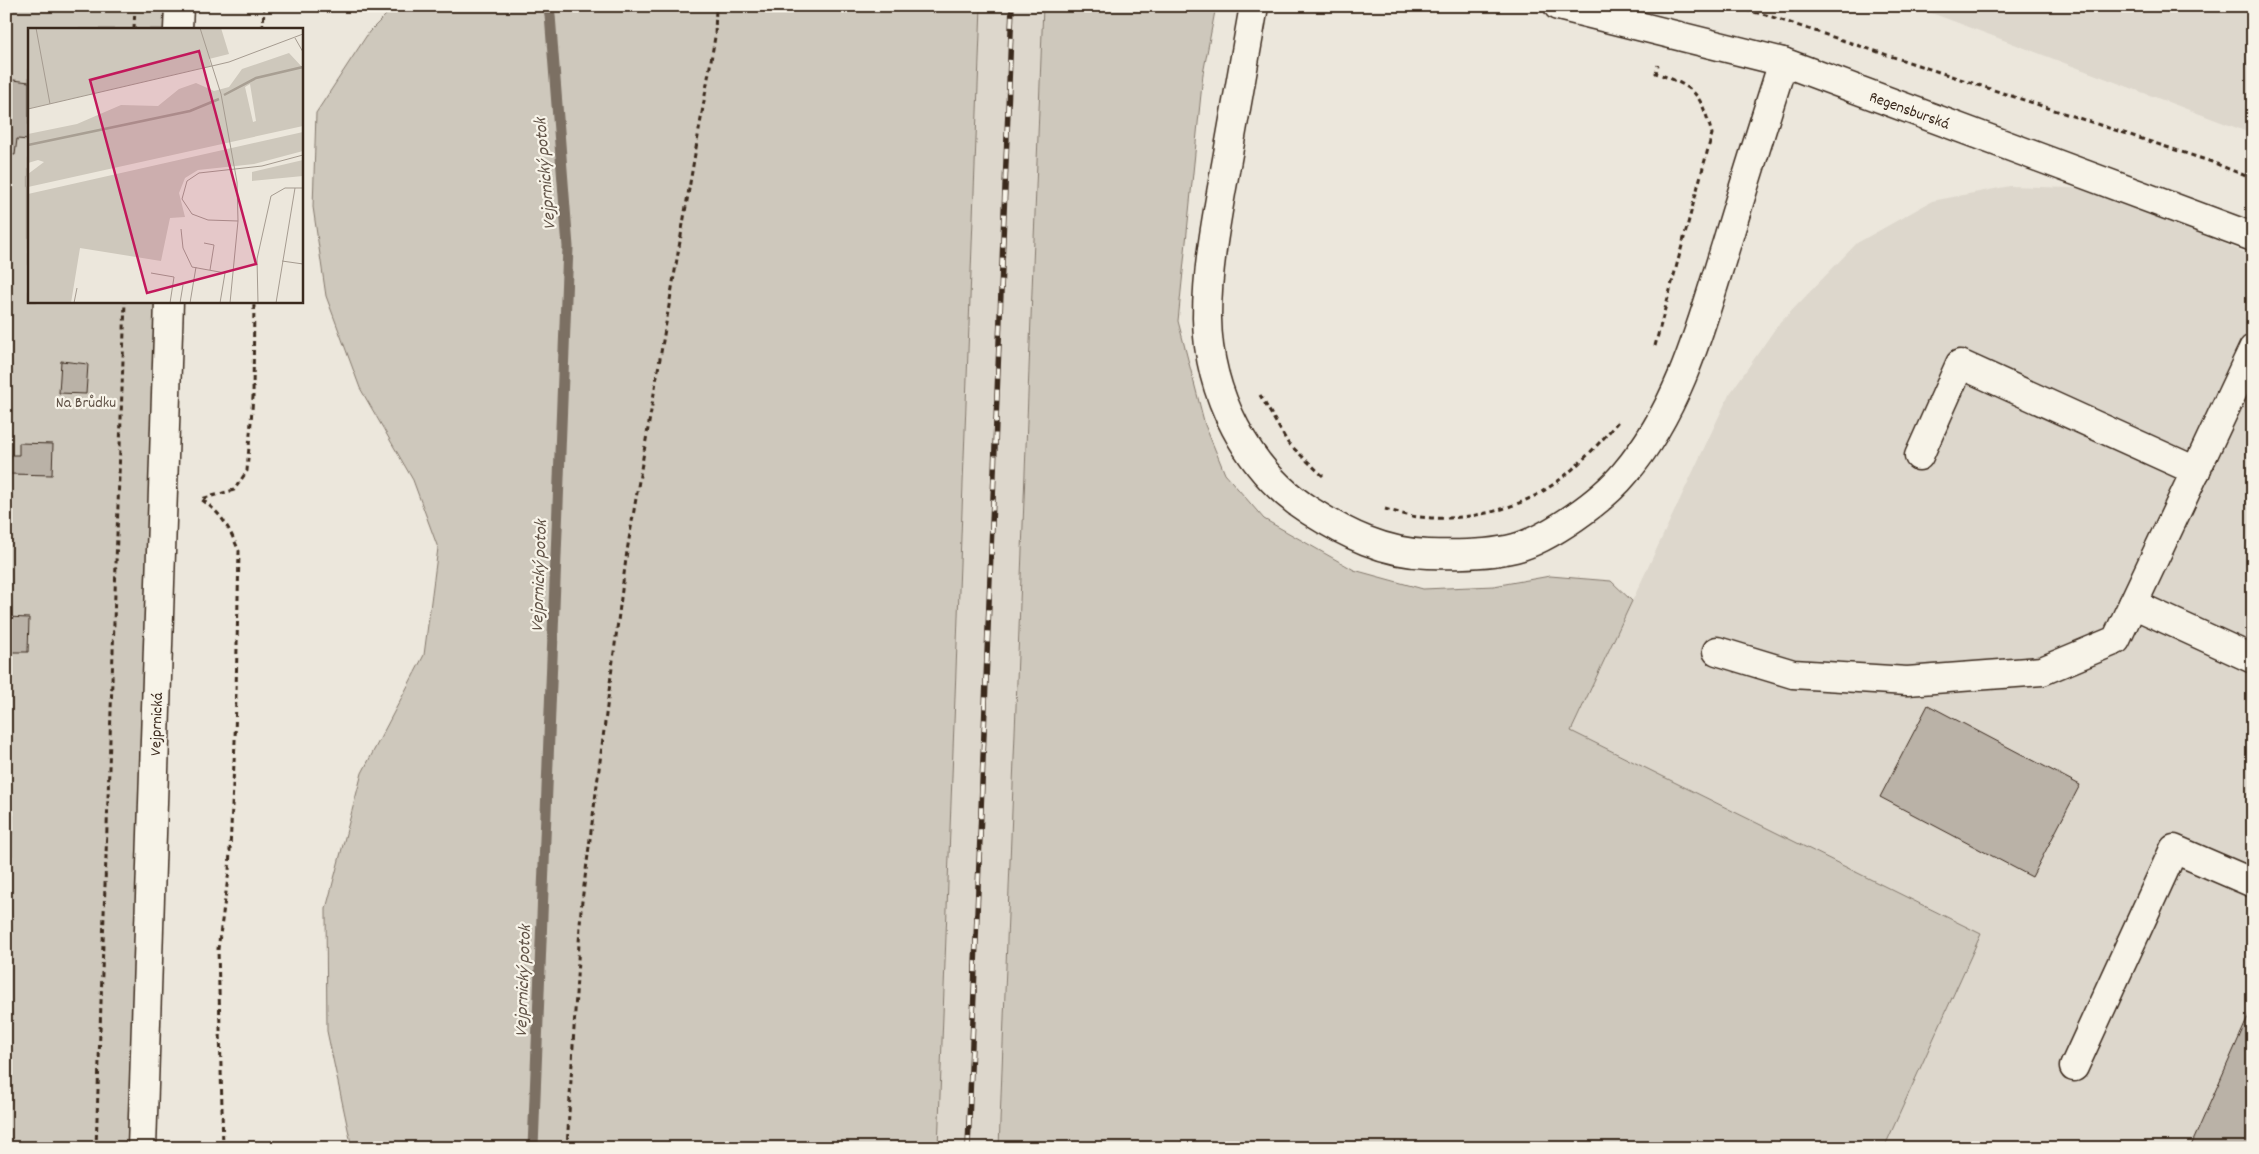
<svg xmlns="http://www.w3.org/2000/svg" width="2259" height="1154" font-family="Dekko,sans-serif">
  <style>
    .built { fill: #ddd7cc }
    .green { fill: #cec8bc; stroke: #84796d }
    .lines { fill: none; stroke-linecap: round; stroke-linejoin: round }
    .stream { stroke: #7c7064; stroke-width: 11 }
    .building { fill: #bab2a7; stroke: #3b2a1e }
    .minor-casing { stroke: #3b2a1e; stroke-width: 31 }
    .major-casing { stroke: #3b2a1e; stroke-width: 31 }
    .path { stroke: #3b2a1e; stroke-width: 3; stroke-dasharray: 5 4; stroke-linecap: butt }
    .minor { stroke: #f7f3e8; stroke-width: 28 }
    .major { stroke: #f7f3e8; stroke-width: 28 }
    .rail-casing { stroke: #3b2a1e; stroke-width: 5.5 }
    .rail { stroke: #f7f3e8; stroke-width: 4; stroke-dasharray: 11; stroke-linecap: butt }
    .labels { text-anchor: middle; stroke-width: 4.5; stroke-linejoin: round; paint-order: stroke }
    .street-label { font-size: 16px; fill: #3b2a1e; stroke: #f7f3e8 }
    .park-label { font-size: 16px; fill: #605246; stroke: #f7f3e8 }
    .water-label { font-size: 18px; font-style: italic; fill: #615347; stroke: #f7f3e8 }
    .inset-river { fill: none; stroke: #a89f93; stroke-width: 2.5 }
    .inset-road { fill: none; stroke: #a59b90; stroke-width: 1 }
    .view { fill: #c2185b; fill-opacity: 0.15; stroke: #c2185b; stroke-width: 2.5 }
    .inset-edge { fill: none; stroke: #3b2a1e; stroke-width: 2.5 }
  </style>
  <rect width="100%" height="100%" fill="#ece7dc"/>
  <filter id="ink" filterUnits="userSpaceOnUse"><feTurbulence type="fractalNoise" baseFrequency=".02" numOctaves="2"/><feDisplacementMap in="SourceGraphic" scale="10" xChannelSelector="R" yChannelSelector="G"/><feConvolveMatrix kernelMatrix="1 2 1 2 8 2 1 2 1" color-interpolation-filters="sRGB"/></filter>
  <g filter="url(#ink)">
    <g class="built">
      <polygon points="981,6 1043,6 999,1148 938,1148"/>
      <polygon points="1913,6 2253,6 2253,134"/>
      <polygon points="2010,186 2098,189 2253,256 2253,1148 1884,1148 1981,934 1571,731 1729,395 1777,326 1857,243 1932,201"/>
    </g>
    <g class="green">
      <polygon points="6,6 179,6 178,29 29,29 29,301 169,301 142,1148 6,1148"/>
      <polygon points="395,6 981,6 938,1148 352,1148 327,1031 326,909 362,773 424,655 438,548 413,480 360,388 326,296 313,207 316,113 369,32"/>
      <polygon points="1043,6 1216,6 1203,74 1178,321 1205,425 1225,474 1264,519 1354,570 1423,589 1494,586 1550,576 1611,581 1632,601 1571,731 1981,934 1884,1148 999,1148"/>
    </g>
    <g class="lines">
      <polyline class="stream" points="533,1148 568,247 550,15 548,6"/>
    </g>
    <g class="building">
      <polygon points="6,79 29,82 29,140 17,139 15,155 6,154"/>
      <polygon points="61,361 88,364 86,394 59,393"/>
      <polygon points="19,443 53,444 52,475 10,474 11,455 19,455"/>
      <polygon points="6,617 29,618 28,652 6,652"/>
      <polygon points="1928,705 2080,785 2032,877 1880,797"/>
      <polygon points="6,815 13,815 12,856 6,856"/>
      <polygon points="2253,1006 2253,1148 2190,1148"/>
    </g>
    <g class="lines">
      <g class="minor-casing">
        <g id="minor">
          <polyline points="1919,456 1960,364 2196,471"/>
          <polyline points="2133,604 2253,659"/>
          <polyline points="1717,651 1793,674 1907,681 2042,671 2116,640 2253,349"/>
          <polyline points="2074,1067 2174,849 2253,883"/>
        </g>
      </g>
      <g class="major-casing">
        <g id="major">
          <path d="M1254 6C1245 59 1235 112 1226 165 1217 216 1207 266 1207 318 1208 393 1247 471 1310 511 1346 534 1385 553 1428 554 1457 555 1487 555 1515 548 1549 539 1603 500 1625 473 1681 407 1702 322 1727 242 1745 182 1764 122 1783 62"/>
          <polyline points="1558,6 1783,62 2253,237"/>
          <polyline points="178,29 179,6"/>
          <polyline points="142,1148 169,301"/>
        </g>
      </g>
      <g class="path">
        <polyline points="1728,6 1766,15 2212,162 2253,179"/>
        <polyline points="134,29 135,6"/>
        <polyline points="263,29 264,6"/>
        <path d="M1655 346 1712 134C1700 92 1696 88 1656 73L1658 65"/>
        <polyline points="1260,395 1288,443 1323,476"/>
        <path d="M1385 509C1396 512 1408 516 1419 517 1462 522 1515 511 1551 486 1574 471 1602 441 1620 419"/>
        <polyline points="96,1148 125,301"/>
        <path d="M223 1148 218 949 229 871 235 741 239 551C228 526 223 515 201 499L234 490 247 471 253 397 254 301"/>
        <polyline points="567,1148 581,909 627,551 715,37 716,6"/>
      </g>
      <use href="#minor" class="minor"/>
      <use href="#major" class="major"/>
      <g class="rail-casing">
        <polyline id="rail" points="968,1148 1012,6"/>
      </g>
      <use href="#rail" class="rail"/>
    </g>
  </g>
  <g class="labels">
    <g class="street-label">
      <text transform="translate(1910 109) rotate(20)" y="6">Regensburská</text>
      <text transform="translate(155 724) rotate(-88)" y="6">Vejprnická</text>
    </g>
    <g class="park-label">
      <text x="86" y="407">Na Brůdku</text>
    </g>
    <g class="water-label">
      <text transform="translate(544 174) rotate(-95)" y="6">Vejprnický potok</text>
      <text transform="translate(538 576) rotate(-88)" y="6">Vejprnický potok</text>
      <text transform="translate(522 981) rotate(-88)" y="6">Vejprnický potok</text>
    </g>
  </g>
  <g transform="translate(28 28)">
    <rect width="275" height="275" fill="#ece7dc"/>
    <path d="M0 0H193L201 26 181 31 183 38 0 81ZM261 25 275 40V98L0 159V146L16 134 10 132 0 135V106L49 96 93 77 130 78 151 61 168 55 186 63 201 59 214 41ZM222 56 228 93 225 94 217 59ZM275 104V123L226 136 170 142 157 150 151 165 157 189 142 190 133 233 52 220 43 275H0V166ZM275 132V148L224 153V144Z" fill="#cec8bc" fill-rule="evenodd"/>
    <path class="inset-river" d="M196 67 228 50 275 39M0 117 162 83 191 71"/>
    <path class="inset-road" d="M8 0 22 76M172 0 193 66 209 154 210 193 202 275M267 10 275 24M0 81 201 34 275 6M210 193 180 192 164 186 154 171 159 153 171 145 234 138 275 127M153 201 155 220 164 239 197 245 192 275M176 215 186 217 182 242M254 233 275 236M123 245 146 249 142 275M46 275 49 260M152 275 155 257M162 275 168 239M230 275 229 231 243 168 257 160H275M248 275 267 160"/>
    <path class="view" d="M171 23 228 236 119 265 62 52Z"/>
    <rect width="275" height="275" class="inset-edge"/>
  </g>
  <rect width="2259" height="1154" fill="none" stroke="#f7f3e8" stroke-width="25"/>
  <rect x="12" y="12" width="2234" height="1129" fill="none" stroke="#3b2a1e" stroke-width="2" filter="url(#ink)"/>
</svg>
